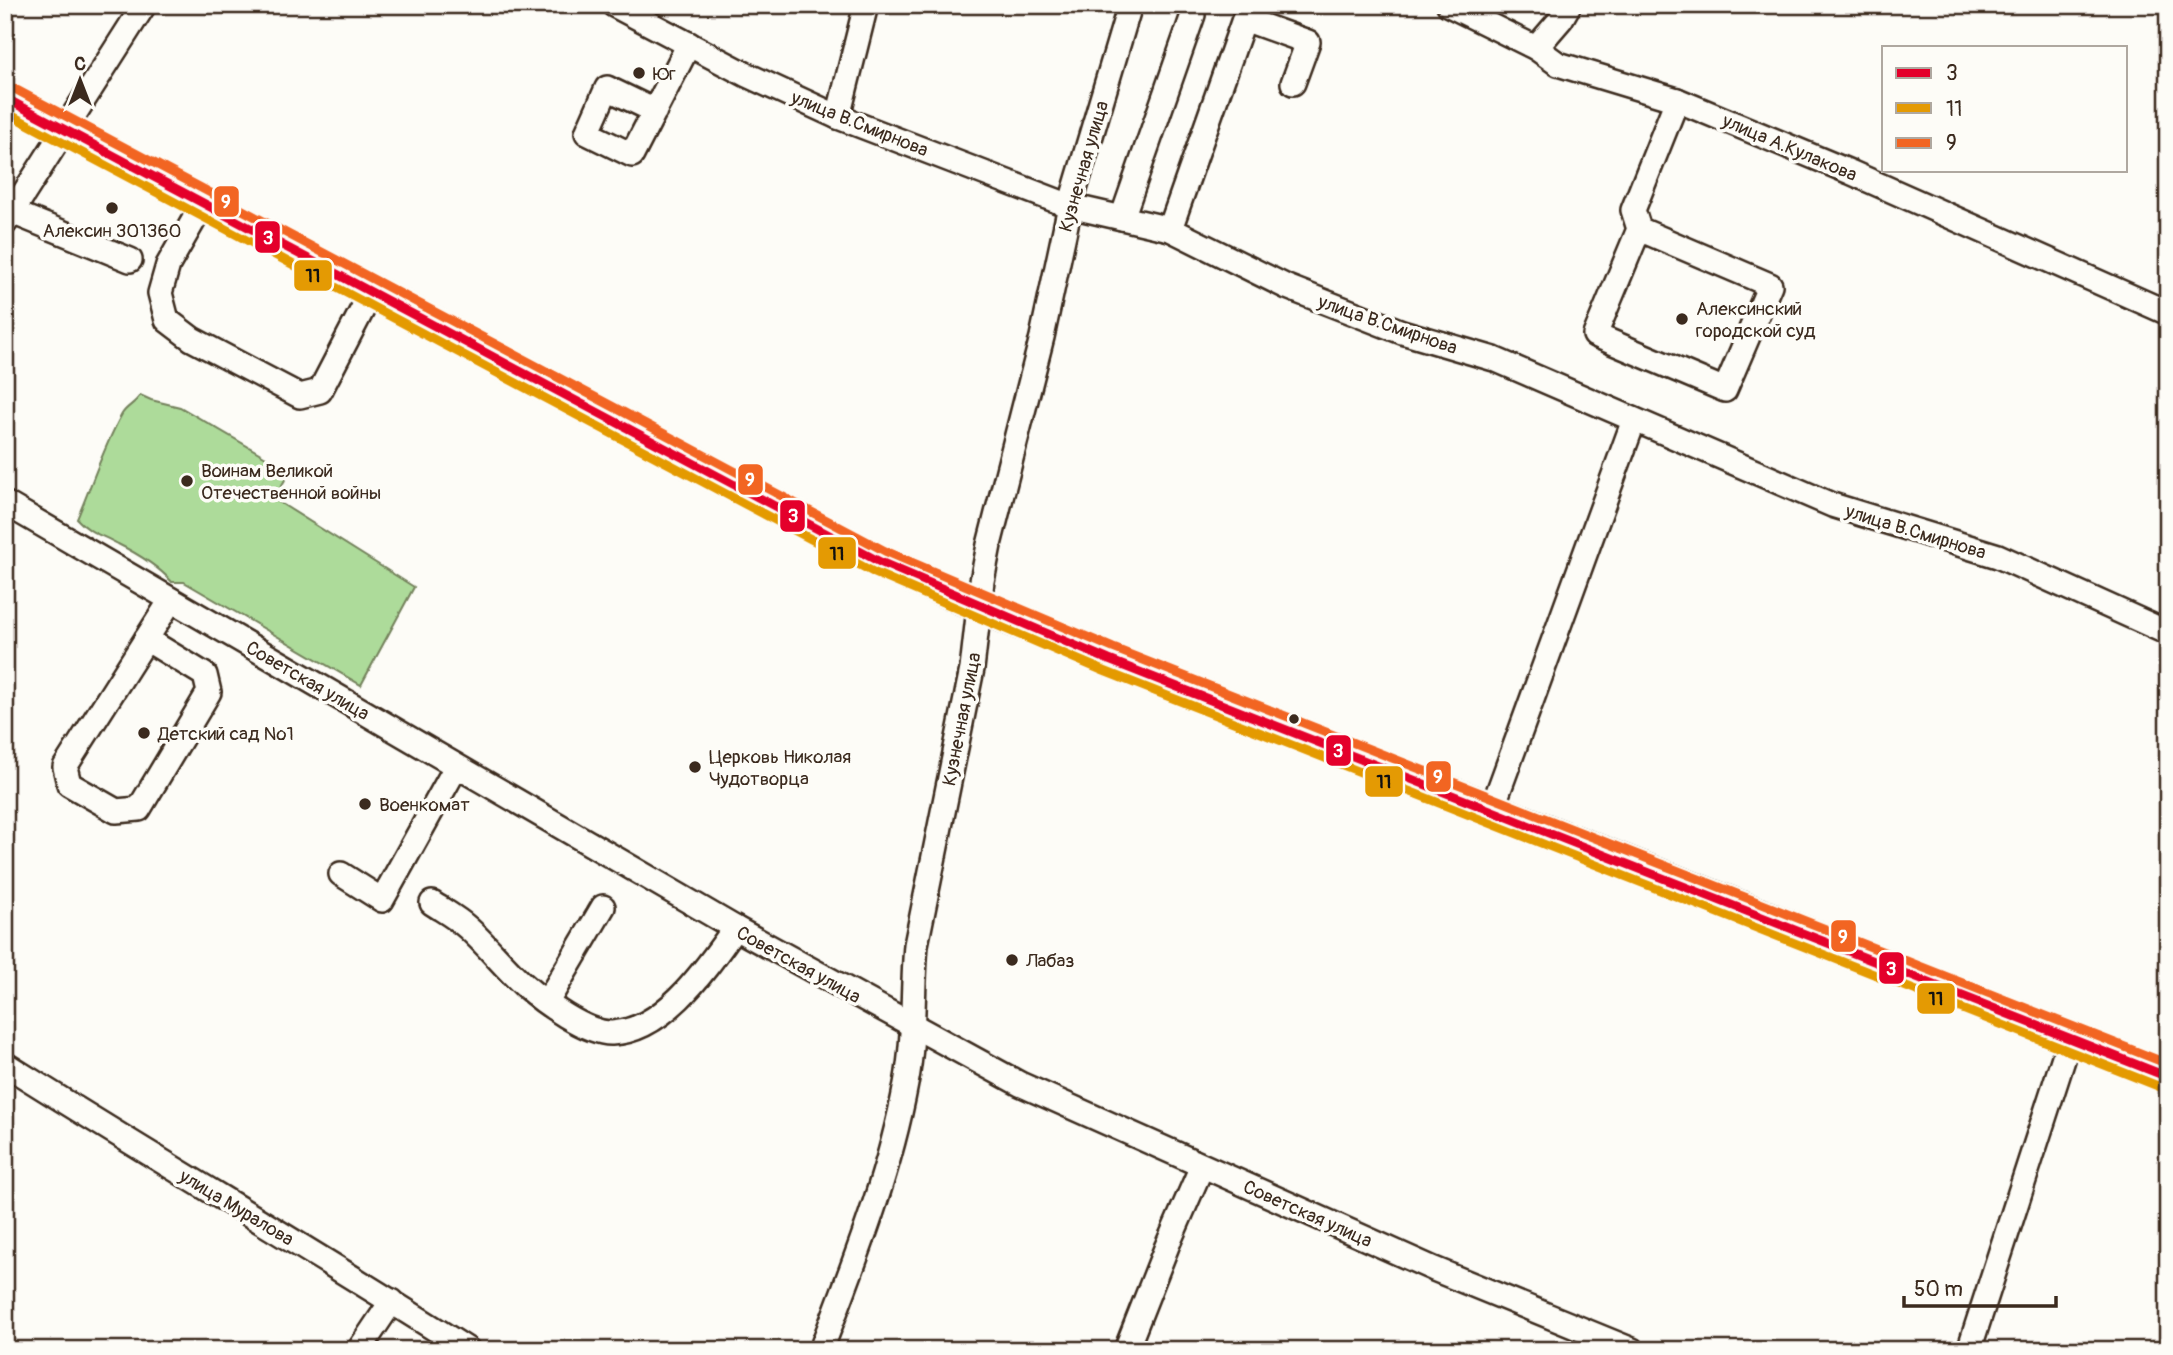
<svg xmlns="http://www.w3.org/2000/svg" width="2173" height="1355" font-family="Pangolin,sans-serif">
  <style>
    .green { fill: #addb9a; stroke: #74825c; stroke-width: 2 }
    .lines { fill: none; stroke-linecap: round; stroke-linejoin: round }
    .minor-casing { stroke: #3b2a1e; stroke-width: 28 }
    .major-casing { stroke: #3b2a1e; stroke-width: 35 }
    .minor { stroke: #fdfcf7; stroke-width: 23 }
    .major { stroke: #fdfcf7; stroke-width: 30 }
    .bus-1-casing { stroke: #fdfcf7; stroke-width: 14 }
    .bus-2-casing { stroke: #fdfcf7; stroke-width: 14 }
    .bus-3-casing { stroke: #fdfcf7; stroke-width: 14 }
    .bus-1 { stroke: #e4002b; stroke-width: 9 }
    .bus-2 { stroke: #e49a03; stroke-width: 9 }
    .bus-3 { stroke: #f26522; stroke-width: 9 }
    .poi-dot { fill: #3b2a1e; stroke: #fdfcf7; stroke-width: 2.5 }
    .labels { text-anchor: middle; stroke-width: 7; stroke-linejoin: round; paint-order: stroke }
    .poi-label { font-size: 19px; fill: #3b2a1e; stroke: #fdfcf7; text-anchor: start }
    .street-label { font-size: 19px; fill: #3b2a1e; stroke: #fdfcf7 }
    .line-badge { stroke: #fdfcf7; stroke-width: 2.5 }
    .badge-label { font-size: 19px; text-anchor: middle; font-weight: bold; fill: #fff }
    .pale-badge-label { font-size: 19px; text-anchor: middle; font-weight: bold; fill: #111 }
  </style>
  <rect width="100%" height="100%" fill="#fdfcf7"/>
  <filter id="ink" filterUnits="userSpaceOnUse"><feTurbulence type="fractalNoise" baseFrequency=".0143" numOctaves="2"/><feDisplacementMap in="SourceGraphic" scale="14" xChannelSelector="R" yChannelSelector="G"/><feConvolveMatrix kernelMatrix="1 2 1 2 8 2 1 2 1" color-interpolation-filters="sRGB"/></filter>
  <g filter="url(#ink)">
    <path class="green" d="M140 395 151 400 180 407 290 471 274 499 414 587 361 685 184 582H172C157 565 138 554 118 544 100 534 91 534 77 519 92 484 103 448 122 414 127 406 136 403 140 395Z"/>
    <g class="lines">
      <g class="minor-casing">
        <g id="minor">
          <polyline points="614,5 747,75 838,117 1070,206 1170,229 1287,287 1402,332 1494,359 1832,505 1998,556 2168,633"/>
          <polyline points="1449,5 1536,48 1558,64 1677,100 1850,172 2168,313"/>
          <polyline points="1536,48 1561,19 1569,5"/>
          <path d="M655 111 607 88 587 133 632 155C651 118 670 81 689 44"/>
          <polyline points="838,117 866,5"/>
          <polyline points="203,204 168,265 160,293 167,320 192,339 300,396 320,391 371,293"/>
          <polyline points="12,212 130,260"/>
          <polyline points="1122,218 1193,15"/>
          <polyline points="5,223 144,5"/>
          <polyline points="1170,229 1244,19 1308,42 1293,83"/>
          <polyline points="1639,229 1595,335 1725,390 1770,285 1639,229 1633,210 1677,100"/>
          <polyline points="5,503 735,928 1020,1084 1434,1269 1632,1350"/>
          <polyline points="146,639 205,675 209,692 139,809 116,811 69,784 65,767 171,600"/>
          <polyline points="1492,809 1634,420"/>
          <polyline points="341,874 382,900 456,767"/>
          <path d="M432 903C444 911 457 918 468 928 488 946 504 967 524 985 543 1002 587 1034 612 1033 665 1031 707 967 735 928"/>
          <polyline points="547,1002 603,907"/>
          <path d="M5 1064C158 1161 315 1252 468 1350"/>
          <polyline points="359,1350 392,1301"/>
          <path d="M821 1350C854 1263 889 1176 906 1084 915 1038 912 992 916 945L972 669 982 581 989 545 1042 337 1070 206 1130 5"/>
          <polyline points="1126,1350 1167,1246 1202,1166"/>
          <polyline points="1969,1350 2070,1038"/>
        </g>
      </g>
      <g class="major-casing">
        <path id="major" d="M5 98 880 562C1081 654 1289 729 1494 810 1719 898 1943 987 2168 1077"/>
      </g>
      <use href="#minor" class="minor"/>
      <use href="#major" class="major"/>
      <g class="bus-1-casing">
        <polyline id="bus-1" points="5,98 880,562 1109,660 2168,1077"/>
      </g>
      <g class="bus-2-casing">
        <polyline id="bus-2" points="5,112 875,573 1104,671 2163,1088"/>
      </g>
      <g class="bus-3-casing">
        <polyline id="bus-3" points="11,87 885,551 1113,648 2168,1064"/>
      </g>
      <use href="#bus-1" class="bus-1"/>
      <use href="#bus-2" class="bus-2"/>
      <use href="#bus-3" class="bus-3"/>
    </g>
  </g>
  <g class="poi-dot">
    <circle cx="639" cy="73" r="7"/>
    <circle cx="112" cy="208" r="7"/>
    <circle cx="1682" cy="319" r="7"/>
    <circle cx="187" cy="481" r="7"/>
    <circle cx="1294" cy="719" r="6"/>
    <circle cx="144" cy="733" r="7"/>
    <circle cx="695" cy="767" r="7"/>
    <circle cx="365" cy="804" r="7"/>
    <circle cx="1012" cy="960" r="7"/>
  </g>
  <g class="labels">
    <g class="poi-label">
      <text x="653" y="80">Юг</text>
      <text x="112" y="237" text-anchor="middle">Алексин 301360</text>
      <text x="1696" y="315">Алексинский<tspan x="1696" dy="22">городской суд</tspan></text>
      <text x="201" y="477">Воинам Великой<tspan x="201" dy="22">Отечественной войны</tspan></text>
      <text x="158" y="740">Детский сад №1</text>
      <text x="709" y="763">Церковь Николая<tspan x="709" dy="22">Чудотворца</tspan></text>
      <text x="379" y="811">Военкомат</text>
      <text x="1026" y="967">Лабаз</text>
    </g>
    <g class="street-label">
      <text transform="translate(860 123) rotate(22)" y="7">улица В.Смирнова</text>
      <text transform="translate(1790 147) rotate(23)" y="7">улица А.Кулакова</text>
      <text transform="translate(1083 166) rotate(-74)" y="7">Кузнечная улица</text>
      <text transform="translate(1388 324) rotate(19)" y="7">улица В.Смирнова</text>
      <text transform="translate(1916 531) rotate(17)" y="7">улица В.Смирнова</text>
      <text transform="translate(308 680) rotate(30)" y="7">Советская улица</text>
      <text transform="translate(961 719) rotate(-79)" y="7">Кузнечная улица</text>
      <text transform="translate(799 964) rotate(29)" y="7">Советская улица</text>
      <text transform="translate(237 1207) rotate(31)" y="7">улица Муралова</text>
      <text transform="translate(1308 1213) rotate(24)" y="7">Советская улица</text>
    </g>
  </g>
  <g class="line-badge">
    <rect x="213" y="185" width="27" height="33" rx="7" fill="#f26522"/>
    <rect x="254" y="220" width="27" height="34" rx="7" fill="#e4002b"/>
    <rect x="293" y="259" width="40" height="33" rx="7" fill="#e49a03"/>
    <rect x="737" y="463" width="27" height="33" rx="7" fill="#f26522"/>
    <rect x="779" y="499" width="27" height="34" rx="7" fill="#e4002b"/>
    <rect x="817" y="536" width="40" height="34" rx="7" fill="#e49a03"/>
    <rect x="1325" y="734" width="27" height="33" rx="7" fill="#e4002b"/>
    <rect x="1425" y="760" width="27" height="33" rx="7" fill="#f26522"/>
    <rect x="1364" y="765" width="40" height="33" rx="7" fill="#e49a03"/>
    <rect x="1830" y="919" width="27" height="34" rx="7" fill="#f26522"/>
    <rect x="1878" y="951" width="27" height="34" rx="7" fill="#e4002b"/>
    <rect x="1916" y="982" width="40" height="33" rx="7" fill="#e49a03"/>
  </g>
  <g class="badge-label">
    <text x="226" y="208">9</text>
    <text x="268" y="244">3</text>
    <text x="750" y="486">9</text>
    <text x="793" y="522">3</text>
    <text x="1338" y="757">3</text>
    <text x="1438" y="783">9</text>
    <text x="1843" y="943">9</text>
    <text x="1891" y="975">3</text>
  </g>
  <g class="pale-badge-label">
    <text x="313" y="282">11</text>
    <text x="837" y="560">11</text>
    <text x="1384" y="788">11</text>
    <text x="1936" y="1005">11</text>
  </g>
  <rect width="2173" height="1355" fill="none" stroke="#fdfcf7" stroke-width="28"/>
  <rect x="14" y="14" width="2145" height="1327" fill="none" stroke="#3b2a1e" stroke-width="2.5" filter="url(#ink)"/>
  <rect x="1882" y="46" width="245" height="126" fill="#fdfcf7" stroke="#afa8a0" stroke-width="2"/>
  <rect x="1896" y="68" width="35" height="10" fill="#e4002b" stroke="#afa8a0" stroke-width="2"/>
  <text x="1946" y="80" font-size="21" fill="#3b2a1e">3</text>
  <rect x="1896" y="103" width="35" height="10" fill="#e49a03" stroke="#afa8a0" stroke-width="2"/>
  <text x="1946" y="116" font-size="21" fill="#3b2a1e">11</text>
  <rect x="1896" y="138" width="35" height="10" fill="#f26522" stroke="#afa8a0" stroke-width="2"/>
  <text x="1946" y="150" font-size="21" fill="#3b2a1e">9</text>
  <g transform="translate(80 80)" stroke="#fdfcf7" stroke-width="5" paint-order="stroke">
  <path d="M0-5L12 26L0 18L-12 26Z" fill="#3b2a1e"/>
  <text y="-10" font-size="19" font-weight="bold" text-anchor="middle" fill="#3b2a1e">С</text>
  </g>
  <path d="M1904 1296v10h152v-10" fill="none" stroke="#3b2a1e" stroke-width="3.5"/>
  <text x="1914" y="1296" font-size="21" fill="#3b2a1e" stroke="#fdfcf7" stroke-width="5" paint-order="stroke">50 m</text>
</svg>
